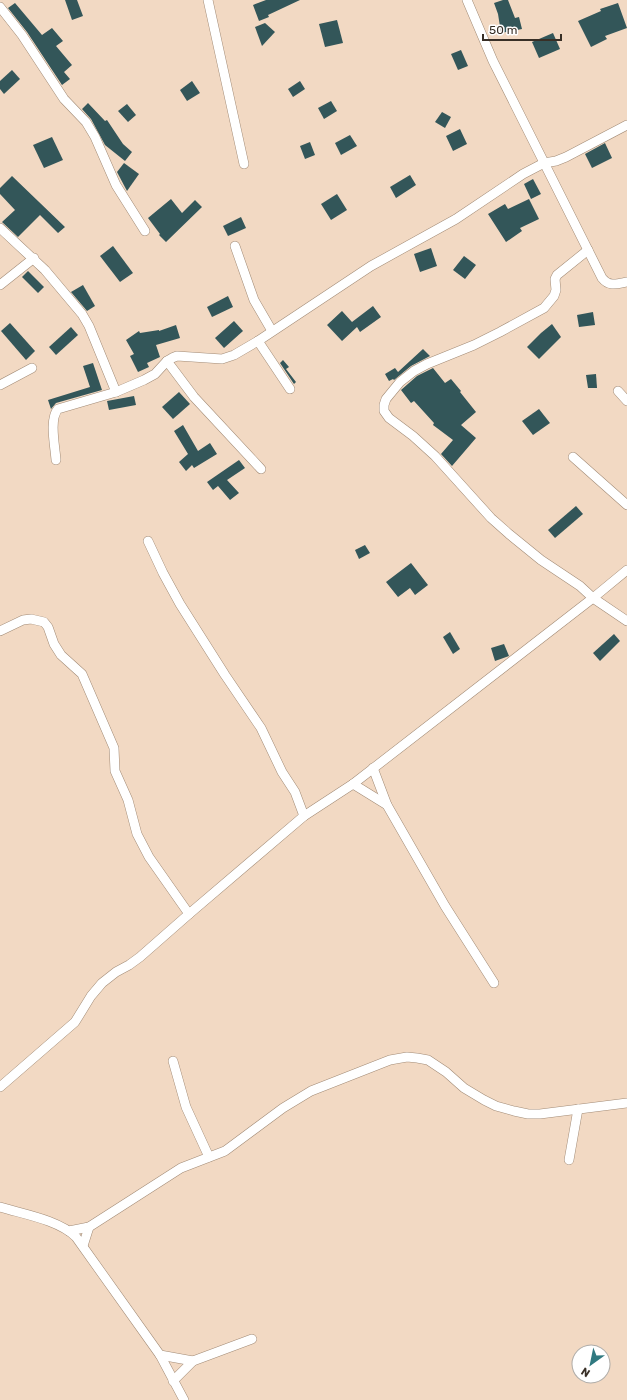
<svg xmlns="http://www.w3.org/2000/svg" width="627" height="1400" font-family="Rubik,sans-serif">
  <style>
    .building { fill: #335659 }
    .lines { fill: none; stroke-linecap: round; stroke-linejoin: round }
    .street-casing { stroke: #a28b76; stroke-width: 10 }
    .street { stroke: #fff; stroke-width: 9 }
  </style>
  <rect width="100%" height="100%" fill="#f2d9c3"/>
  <g class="building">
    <polygon points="65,0 77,0 83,16 72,20"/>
    <polygon points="266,0 300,0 268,15 269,17 259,21 253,5"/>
    <polygon points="503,0 508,0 515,18 519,17 522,29 501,33 498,14 494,3"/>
    <polygon points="15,3 42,35 52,28 63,41 56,46 72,65 64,72 70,79 62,85 27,32 8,8"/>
    <polygon points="618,3 627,28 605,36 607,39 591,47 578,21 601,11 600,9"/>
    <polygon points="337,20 343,43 325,47 319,24"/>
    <polygon points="265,23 275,32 262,46 255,27"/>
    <polygon points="553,33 560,49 539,58 532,42"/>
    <polygon points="461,50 468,66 458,70 451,54"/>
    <polygon points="12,70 20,79 4,94 0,89 0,81"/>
    <polygon points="192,81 200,93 187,101 180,90"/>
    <polygon points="300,81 305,89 293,97 288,89"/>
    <polygon points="331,101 337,111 324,119 318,108"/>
    <polygon points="88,103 105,121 107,120 123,144 132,152 125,161 105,145 91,119 82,109"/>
    <polygon points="127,104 136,115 128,122 118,111"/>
    <polygon points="442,112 451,117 445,128 435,122"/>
    <polygon points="460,129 467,144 453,151 446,136"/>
    <polygon points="350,135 357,146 341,155 335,143"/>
    <polygon points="52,137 63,160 44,168 33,145"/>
    <polygon points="310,142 315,155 305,159 300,146"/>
    <polygon points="605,143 612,158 592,168 585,154"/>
    <polygon points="124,163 139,174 127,191 117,172"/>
    <polygon points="410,175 416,185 396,198 390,187"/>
    <polygon points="12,176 65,227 58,233 40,215 18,237 2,222 15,210 0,194 0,188"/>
    <polygon points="533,179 541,194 531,199 524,184"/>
    <polygon points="337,194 347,210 331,220 321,204"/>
    <polygon points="171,199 182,213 195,200 202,207 166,242 159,235 160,234 148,218"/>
    <polygon points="529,199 539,219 520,228 522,231 506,242 488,214 505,204 508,209"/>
    <polygon points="241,217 246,228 228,236 223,226"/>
    <polygon points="113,246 133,273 120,282 100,256"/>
    <polygon points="431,248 437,266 420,272 414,254"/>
    <polygon points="464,256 476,265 465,279 453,270"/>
    <polygon points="28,271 44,287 38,293 22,277"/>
    <polygon points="83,285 95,306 87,311 71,292"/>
    <polygon points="228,296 233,307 212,317 207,307"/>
    <polygon points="373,306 381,317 360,332 357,327 342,341 327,325 342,311 352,322"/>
    <polygon points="593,312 595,325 579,327 577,315"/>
    <polygon points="234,321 243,331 224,348 215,338"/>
    <polygon points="10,323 35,351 26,360 1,331"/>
    <polygon points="552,324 561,337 539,359 527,347 541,333"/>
    <polygon points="176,325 180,338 156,345 160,357 147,363 149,367 138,372 130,356 134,354 126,340 139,331 140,333 159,330 159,331"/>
    <polygon points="71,327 78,335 56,355 49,347"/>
    <polygon points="423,349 430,356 411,366 394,380 393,379 389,381 385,374 395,368 398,372"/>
    <polygon points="283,360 289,367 286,369 296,382 294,384 280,363"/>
    <polygon points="93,363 102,390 56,403 51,409 48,400 90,387 83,366"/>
    <polygon points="433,368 445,383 451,379 461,391 460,392 476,412 461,425 476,438 452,466 441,454 453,440 433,425 434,423 414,401 411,403 401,390 417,376"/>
    <polygon points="596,374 597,388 588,388 586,375"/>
    <polygon points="179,392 190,404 173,419 162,407"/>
    <polygon points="134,396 136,405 109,410 107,401"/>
    <polygon points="539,409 550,423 533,435 522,421"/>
    <polygon points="183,425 198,451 210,443 217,454 194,468 192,465 186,471 179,462 188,454 174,431"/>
    <polygon points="239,460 245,468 227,480 239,493 230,500 218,486 213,490 207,482"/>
    <polygon points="576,506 583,514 555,538 548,530"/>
    <polygon points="365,545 370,553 359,559 355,550"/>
    <polygon points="411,563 428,585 415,595 410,588 398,597 386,582"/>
    <polygon points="450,632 460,649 453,654 443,637"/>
    <polygon points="614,634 620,641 600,661 593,653"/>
    <polygon points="504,644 509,656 495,661 491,648"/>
  </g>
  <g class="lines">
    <g class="street-casing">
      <g id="street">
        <polyline points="208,0 244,164"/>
        <path d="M467 0 493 61 602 278C609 287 617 284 627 282"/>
        <polyline points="0,7 22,35 64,99 86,122 95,137 116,185 145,231"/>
        <polyline points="0,228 45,270 82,314 89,326 116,392"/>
        <polyline points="235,246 254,300 272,331"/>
        <polyline points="588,250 557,275 555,279 556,290 554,296 544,308 500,332 474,345 427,364 414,371 400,382 386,399 384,405 384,411 389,418 413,436 435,456 491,518 509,534 541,560 580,586 593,598 627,621"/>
        <polyline points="0,285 34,258"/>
        <polyline points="258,341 290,389"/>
        <polyline points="167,361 194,397 261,469"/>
        <polyline points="0,385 32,368"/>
        <polyline points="618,391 627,401"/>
        <polyline points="573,457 627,505"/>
        <path d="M56 460C55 446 49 419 58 409L116 392 144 380 155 374 167 361 172 358 177 356 222 359 234 355 258 341 371 266 456 219 523 174 544 163 556 161 566 157 627 125"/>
        <polyline points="148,541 163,573 180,604 225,675 261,728 282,772 295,792 304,816"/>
        <polyline points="0,631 23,620 31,619 44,622 48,627 54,644 61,655 82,674 114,748 115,771 128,800 137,834 149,857 189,914"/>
        <polyline points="373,768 387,805 445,906 494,983"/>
        <polyline points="353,784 387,805"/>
        <polyline points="173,1061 186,1107 209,1157"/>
        <polyline points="0,1087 75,1022 91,996 102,983 116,972 129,965 140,957 189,914 304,816 353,784 593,598 627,570"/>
        <polyline points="569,1160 578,1109"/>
        <path d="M0 1207C23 1214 59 1220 76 1237L160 1355 184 1400"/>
        <polyline points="69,1231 89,1227 181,1168 225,1151 283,1108 311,1091 390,1060 407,1057 417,1058 428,1060 446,1072 464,1088 484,1100 496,1106 514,1111 528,1114 540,1114 627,1103"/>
        <polyline points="83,1246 89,1227"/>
        <polyline points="160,1355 193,1361"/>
        <polyline points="173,1381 193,1361 252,1339"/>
      </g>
    </g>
    <use href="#street" class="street"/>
  </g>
  <g transform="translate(591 1364) rotate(213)"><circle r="19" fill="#ffffff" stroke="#afaca8"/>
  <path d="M0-3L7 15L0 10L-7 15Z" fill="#307980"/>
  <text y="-6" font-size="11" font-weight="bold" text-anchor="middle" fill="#382f26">N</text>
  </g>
  <path d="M483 34v6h78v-6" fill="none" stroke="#382f26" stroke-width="2"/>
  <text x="489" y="34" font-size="12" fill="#382f26" stroke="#ffffff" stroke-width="3" paint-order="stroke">50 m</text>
</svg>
